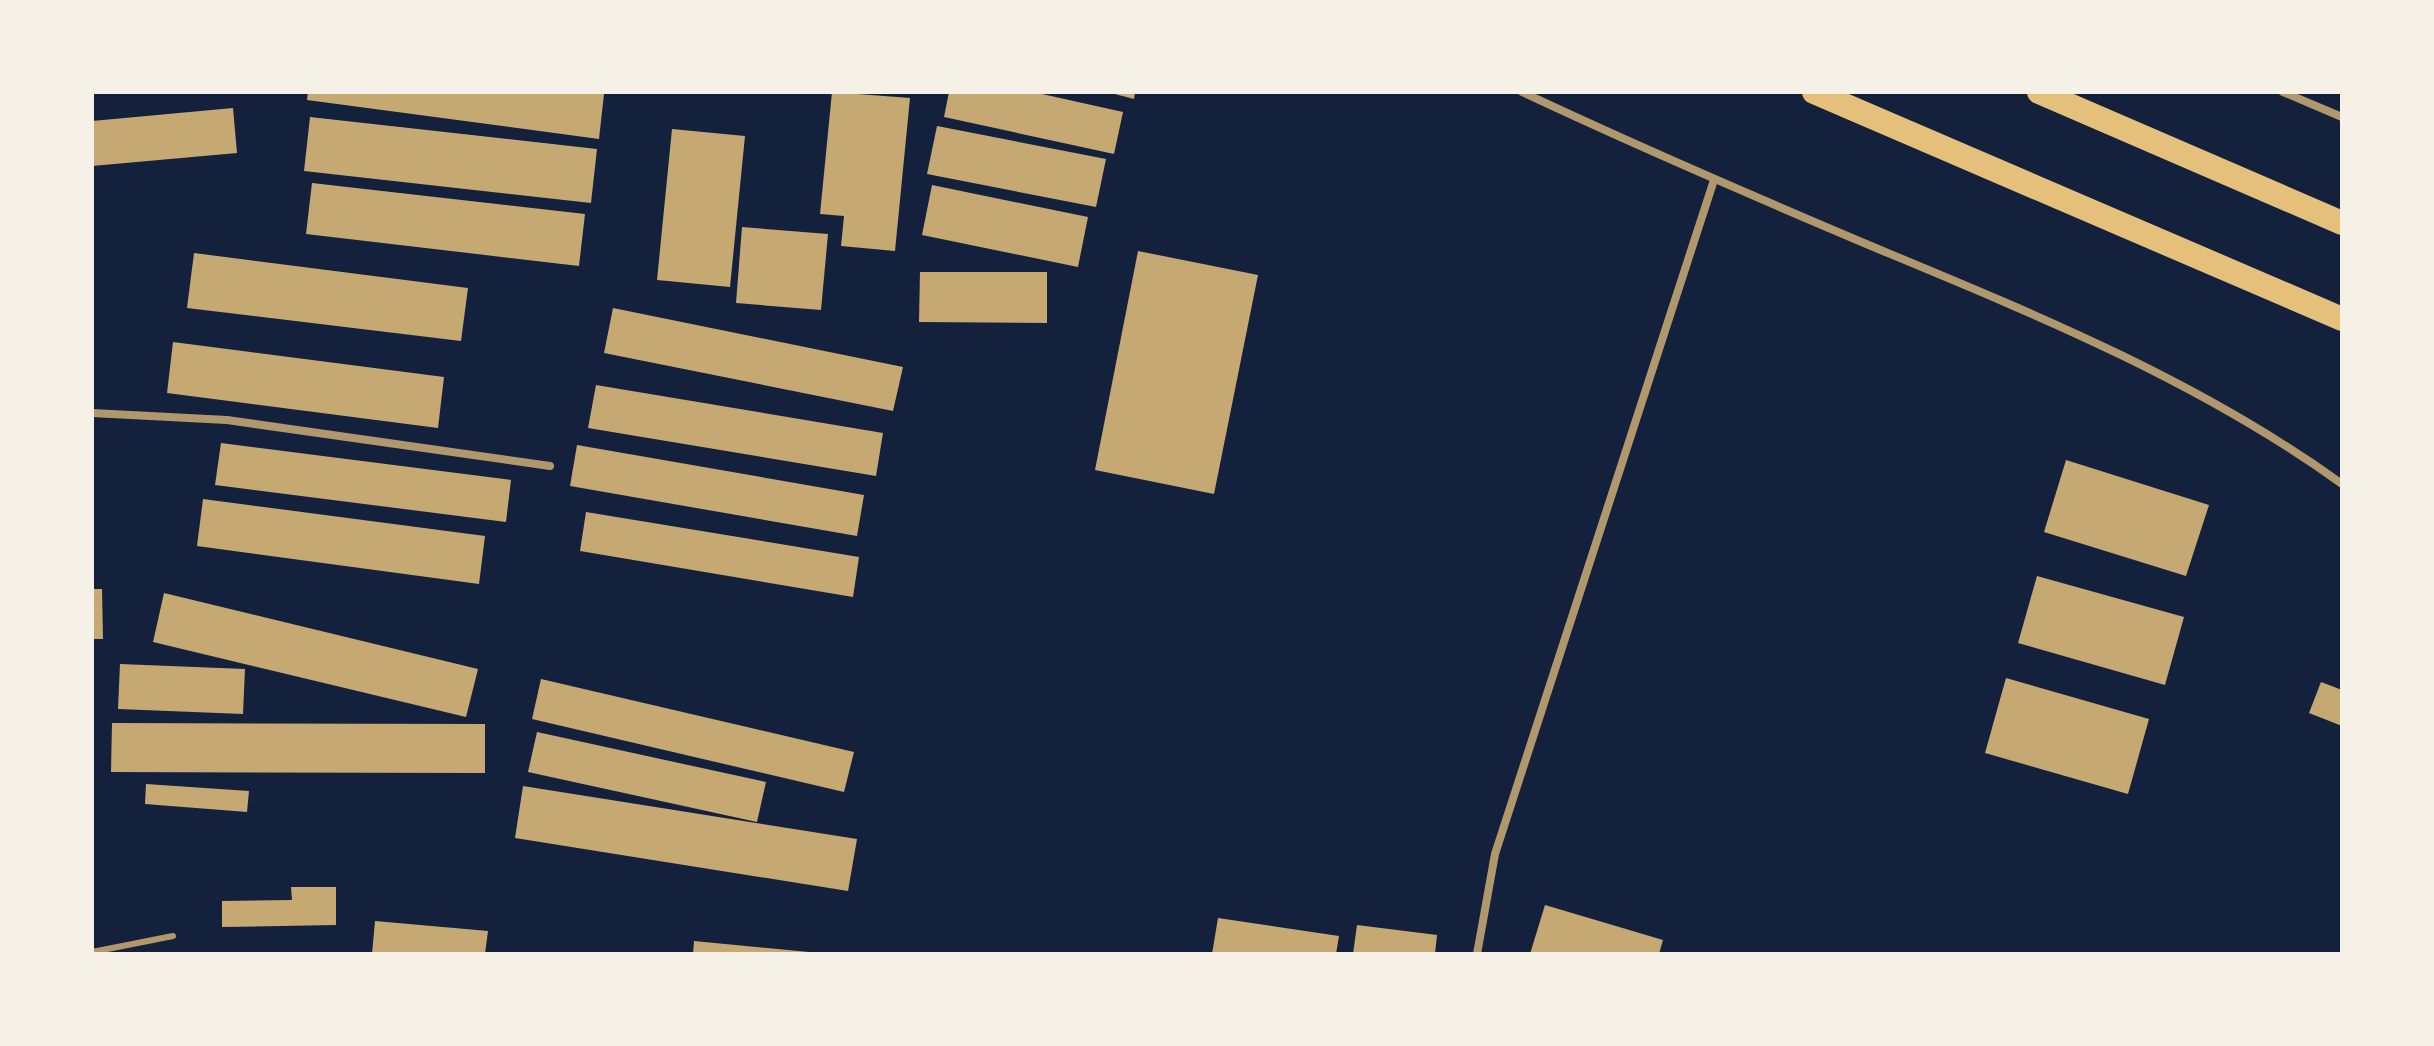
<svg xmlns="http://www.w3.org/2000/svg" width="2434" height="1046" font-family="'Source Sans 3',sans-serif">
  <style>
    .building { fill: #c6a872 }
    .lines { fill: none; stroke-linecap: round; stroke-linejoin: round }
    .service { stroke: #b1986c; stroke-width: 6 }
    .minor { stroke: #b1986c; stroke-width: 8 }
    .motorway { stroke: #e5c07b; stroke-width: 24 }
  </style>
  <rect width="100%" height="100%" fill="#14213d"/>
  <g class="building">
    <polygon points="308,92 588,92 604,94 599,139 307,100"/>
    <polygon points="832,92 910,98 895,251 841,246 844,216 820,214"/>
    <polygon points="949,92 1033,92 1123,112 1114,154 944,117"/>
    <polygon points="1107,92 1135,92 1134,99"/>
    <polygon points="233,108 237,153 92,166 92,121"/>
    <polygon points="310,117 597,149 591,203 304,171"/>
    <polygon points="937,126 1106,159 1096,207 927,174"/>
    <polygon points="672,129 745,136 730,287 657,280"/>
    <polygon points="312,183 585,214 579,266 306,234"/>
    <polygon points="932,185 1088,217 1078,267 922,235"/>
    <polygon points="742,227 828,234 821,310 736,303"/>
    <polygon points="1138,251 1258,275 1214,494 1095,470"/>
    <polygon points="194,253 468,288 461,341 187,308"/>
    <polygon points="920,272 1047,272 1047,323 919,322"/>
    <polygon points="613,308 903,367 893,411 604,353"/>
    <polygon points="173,342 444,377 438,428 167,393"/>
    <polygon points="596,385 883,433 876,476 588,428"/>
    <polygon points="221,443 511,480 506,522 215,485"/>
    <polygon points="577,445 864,495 857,536 570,486"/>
    <polygon points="2066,460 2209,505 2186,576 2044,532"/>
    <polygon points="203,499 485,536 479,584 197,546"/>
    <polygon points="586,512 859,557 853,597 580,551"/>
    <polygon points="2037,576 2184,617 2165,685 2018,643"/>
    <polygon points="92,589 102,589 103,639 92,639"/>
    <polygon points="164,593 478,669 466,717 153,642"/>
    <polygon points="120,664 245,669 243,714 118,709"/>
    <polygon points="2006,678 2149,719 2128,794 1985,753"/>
    <polygon points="541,679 854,752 844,792 532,719"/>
    <polygon points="2321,682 2342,690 2342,726 2309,713"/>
    <polygon points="112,723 485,724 485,773 111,772"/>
    <polygon points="537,732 766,782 757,822 528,772"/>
    <polygon points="146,784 249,791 247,812 145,804"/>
    <polygon points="523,786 857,839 848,891 515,838"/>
    <polygon points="291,887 336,887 336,925 222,927 222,901 292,900"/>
    <polygon points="1545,905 1663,940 1659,954 1530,954"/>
    <polygon points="1218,918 1339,936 1336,954 1212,954"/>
    <polygon points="375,921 488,931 485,954 372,954"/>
    <polygon points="1357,925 1437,935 1435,954 1353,954"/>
    <polygon points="694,941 809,952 809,954 693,954"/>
  </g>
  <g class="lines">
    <polyline class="service" points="92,952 173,936"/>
    <g class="minor">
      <path d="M1522 92C1641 148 1762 200 1883 251 2042 317 2202 383 2342 484"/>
      <polyline points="2283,92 2342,117"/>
      <polyline points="92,413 227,420 550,466"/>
      <polyline points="1477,954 1495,854 1714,180"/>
    </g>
    <g class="motorway">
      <polyline points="1814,92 2342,319"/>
      <polyline points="2039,92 2342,223"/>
    </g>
  </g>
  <rect width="2434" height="1046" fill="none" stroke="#f6f1e7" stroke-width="188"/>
</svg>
